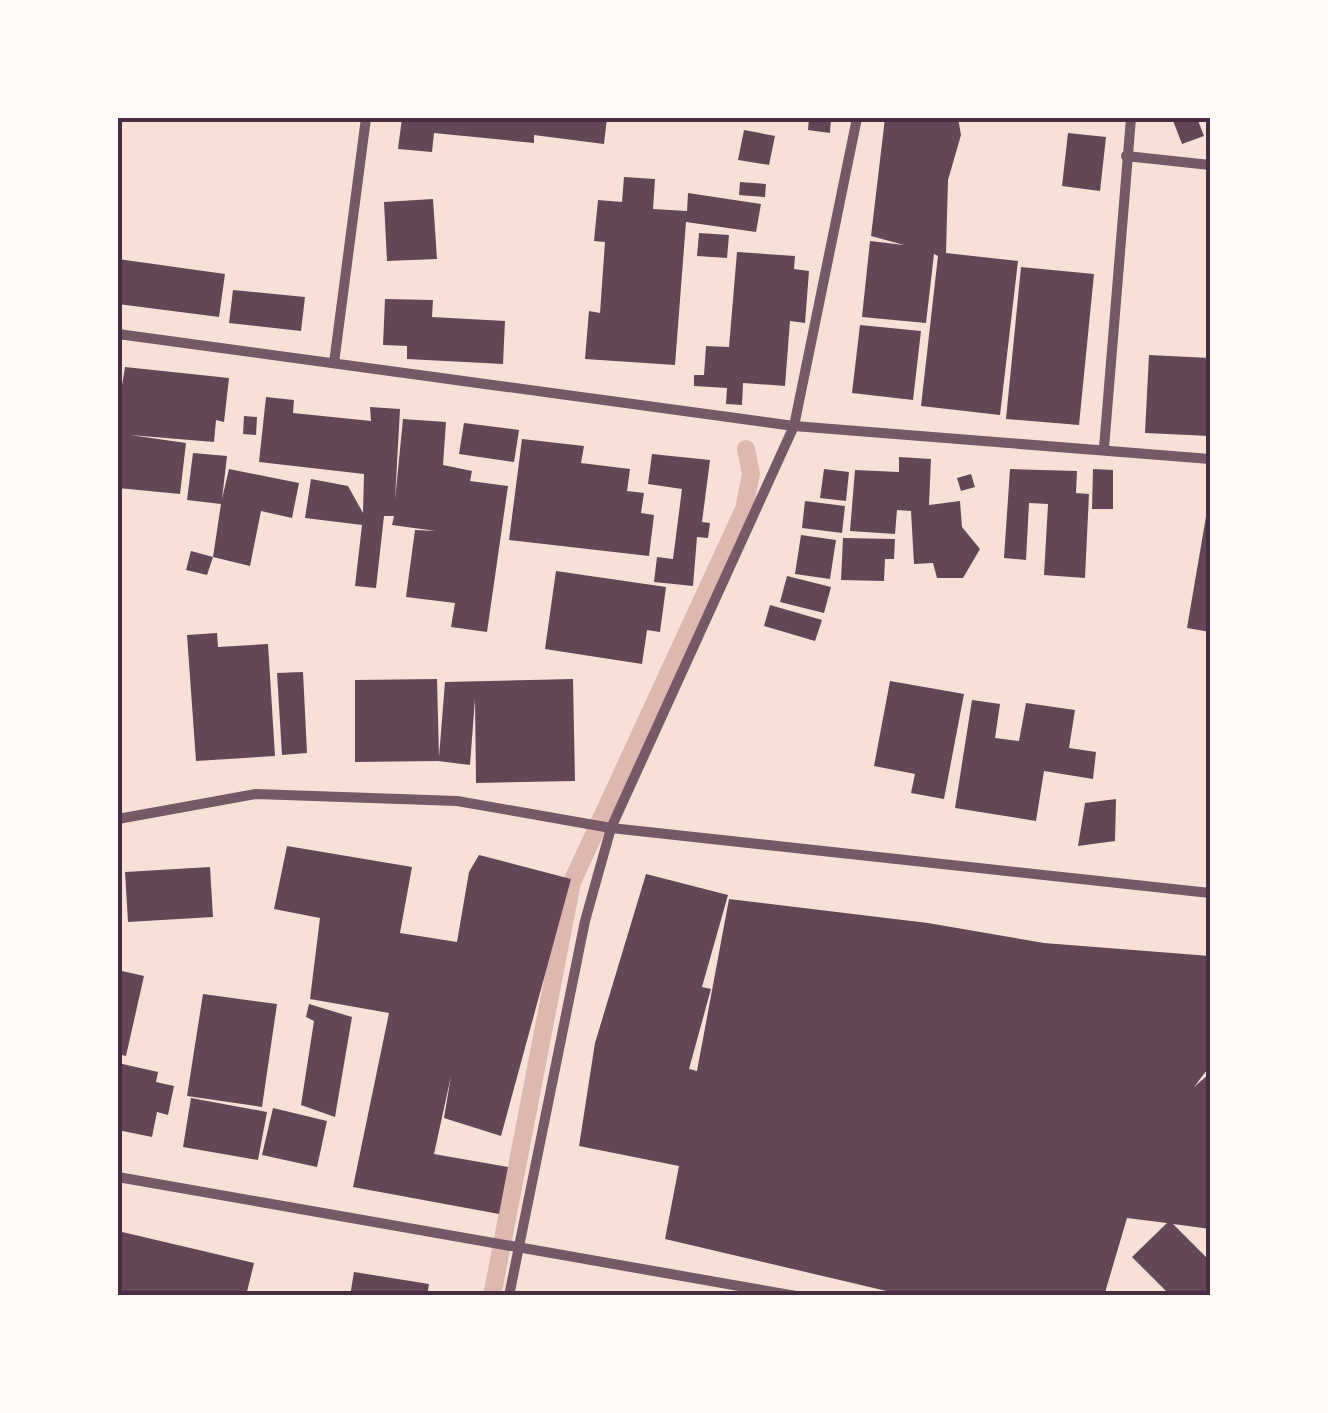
<svg xmlns="http://www.w3.org/2000/svg" width="1328" height="1413" font-family="'Golos Text',sans-serif">
  <style>
    .lines { fill: none; stroke-linecap: round; stroke-linejoin: round }
    .stream { stroke: #dcb8b0; stroke-width: 18 }
    .building { fill: #644757 }
    .minor { stroke: #755966; stroke-width: 10 }
    .neatline { fill: none; stroke: #4a2c40; stroke-width: 4 }
  </style>
  <rect width="100%" height="100%" fill="#f7e1d7"/>
  <g class="lines">
    <polyline class="stream" points="492,1296 572,882 744,509 751,474 746,449"/>
  </g>
  <g class="building">
    <polygon points="402,118 607,118 604,144 534,135 534,143 434,133 432,152 398,149"/>
    <polygon points="809,118 831,118 830,133 808,130"/>
    <polygon points="885,118 958,118 961,135 948,180 946,253 1018,261 1000,415 921,406 938,256 934,254 926,323 862,317 870,241 904,245 871,236"/>
    <polygon points="1172,118 1197,118 1204,136 1182,144"/>
    <polygon points="744,130 775,136 769,165 738,160"/>
    <polygon points="1068,133 1106,137 1100,191 1062,186"/>
    <polygon points="624,177 655,179 653,209 687,211 688,193 761,204 756,232 686,222 675,365 585,359 589,311 600,313 605,242 594,241 598,200 622,202"/>
    <polygon points="740,182 766,184 765,197 739,195"/>
    <polygon points="433,199 437,259 387,261 384,202"/>
    <polygon points="699,233 729,235 727,258 697,256"/>
    <polygon points="737,252 795,256 794,269 809,271 805,323 790,321 785,386 743,383 742,405 726,404 727,388 694,386 694,375 704,375 706,346 729,347"/>
    <polygon points="118,259 225,274 219,317 118,304"/>
    <polygon points="1021,267 1094,274 1079,425 1006,419"/>
    <polygon points="233,290 305,297 301,331 229,323"/>
    <polygon points="385,299 433,300 432,317 505,321 503,364 407,359 407,346 383,345"/>
    <polygon points="860,325 921,331 913,400 852,393"/>
    <polygon points="1149,355 1210,358 1210,436 1145,433"/>
    <polygon points="125,367 229,378 224,422 216,420 214,442 130,435 186,443 180,494 118,488 118,410"/>
    <polygon points="266,397 294,400 293,413 371,421 370,407 400,409 395,500 403,419 446,422 443,465 472,471 470,481 508,486 487,632 451,627 455,603 406,597 415,530 436,531 392,525 394,516 384,516 376,588 355,586 362,525 305,518 311,479 348,486 363,513 364,474 259,462"/>
    <polygon points="244,416 257,417 256,435 243,434"/>
    <polygon points="464,423 519,430 514,462 459,454"/>
    <polygon points="522,439 584,446 581,463 630,469 627,491 644,493 641,513 654,515 649,556 509,540"/>
    <polygon points="193,453 227,456 222,499 229,469 299,483 292,518 261,511 250,566 213,557 207,575 186,570 191,551 213,557 221,504 187,500"/>
    <polygon points="652,454 710,460 702,522 710,523 708,538 697,537 693,586 654,582 657,557 673,559 682,489 648,484"/>
    <polygon points="899,457 931,459 929,505 960,501 962,527 980,549 963,578 937,578 933,563 914,564 911,511 897,510 895,534 850,531 855,470 899,472"/>
    <polygon points="824,469 849,472 846,501 820,498"/>
    <polygon points="1010,469 1077,471 1076,493 1089,494 1085,578 1044,575 1048,504 1029,503 1026,560 1004,558"/>
    <polygon points="1093,469 1113,470 1113,509 1092,509"/>
    <polygon points="971,474 975,487 961,491 957,478"/>
    <polygon points="805,501 845,506 842,533 802,528"/>
    <polygon points="1208,505 1210,505 1210,632 1187,628"/>
    <polygon points="801,535 836,540 830,579 795,574"/>
    <polygon points="843,538 895,539 894,559 885,559 884,581 841,580"/>
    <polygon points="556,571 666,587 660,632 647,630 642,664 545,649"/>
    <polygon points="787,576 831,587 824,613 780,602"/>
    <polygon points="770,605 822,620 815,641 764,626"/>
    <polygon points="217,633 218,647 268,644 275,756 196,761 187,635"/>
    <polygon points="303,672 307,753 282,755 277,673"/>
    <polygon points="437,679 439,757 445,682 573,679 575,781 476,783 475,699 470,765 438,761 355,762 355,680"/>
    <polygon points="890,681 964,694 944,799 911,793 915,774 874,766"/>
    <polygon points="972,700 1000,704 995,738 1019,741 1026,703 1075,710 1069,748 1096,752 1093,779 1044,771 1036,821 955,808"/>
    <polygon points="1116,799 1115,841 1078,846 1085,803"/>
    <polygon points="287,846 412,867 400,933 457,942 469,872 479,855 571,879 501,1136 444,1118 451,1076 434,1154 508,1167 499,1214 353,1187 389,1013 310,999 320,918 274,909"/>
    <polygon points="210,867 213,917 128,922 125,872"/>
    <polygon points="646,874 728,895 702,987 711,989 689,1069 697,1071 729,899 928,923 1044,943 1210,956 1210,1066 1194,1087 1210,1073 1210,1229 1173,1224 1210,1261 1210,1296 1171,1296 1132,1257 1167,1223 1127,1218 1104,1296 908,1296 665,1239 679,1166 579,1146 595,1043"/>
    <polygon points="118,970 144,976 126,1056 118,1054"/>
    <polygon points="203,994 277,1004 262,1107 187,1096"/>
    <polygon points="309,1004 352,1017 335,1117 301,1105 314,1021 306,1017"/>
    <polygon points="118,1063 158,1072 156,1082 174,1086 168,1115 157,1112 152,1137 118,1130"/>
    <polygon points="191,1098 267,1112 258,1160 183,1147"/>
    <polygon points="273,1108 327,1121 317,1167 262,1155"/>
    <polygon points="118,1231 254,1263 246,1296 118,1296"/>
    <polygon points="354,1272 429,1284 427,1296 350,1296"/>
  </g>
  <g class="lines">
    <g class="minor">
      <polyline points="1126,156 1210,165"/>
      <polyline points="118,334 794,426 1210,459"/>
      <polyline points="334,363 366,118"/>
      <polyline points="1104,448 1131,118"/>
      <polyline points="118,819 256,794 457,801 611,828 1210,893"/>
      <polyline points="118,1177 796,1296"/>
      <polyline points="509,1296 585,921 611,828 794,426 857,118"/>
    </g>
  </g>
  <rect width="1328" height="1413" fill="none" stroke="#fffaf5" stroke-width="240"/>
  <rect x="120" y="120" width="1088" height="1173" class="neatline"/>
</svg>
